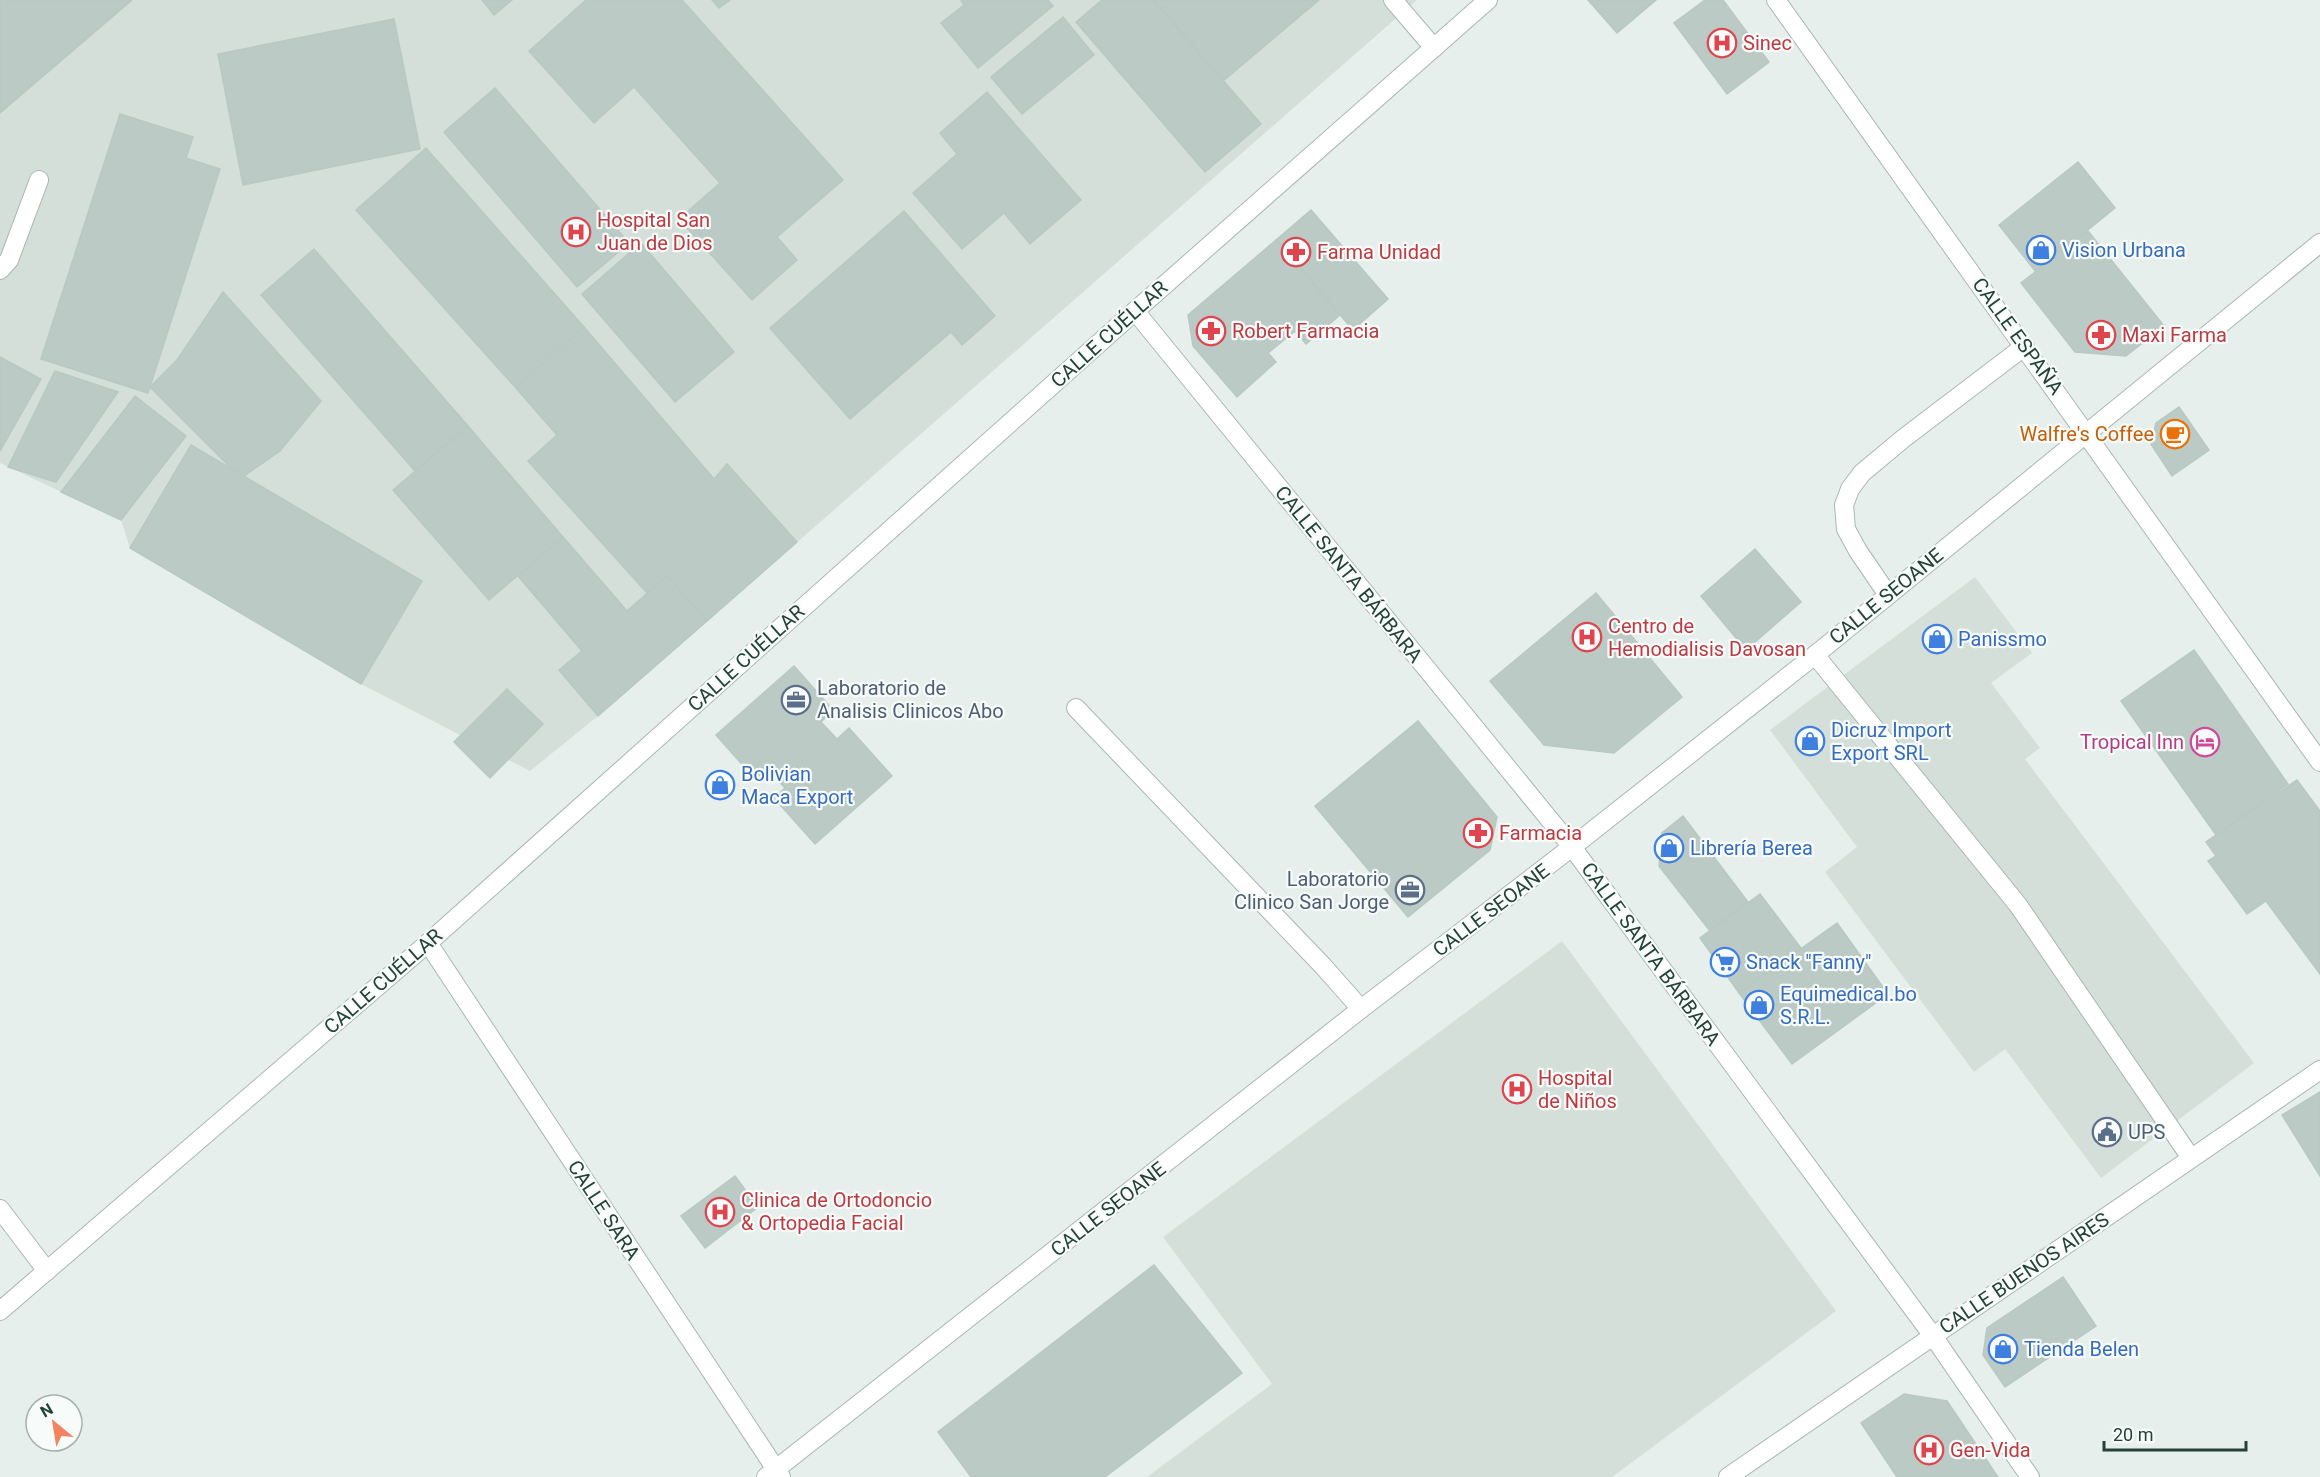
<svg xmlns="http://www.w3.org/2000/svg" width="2320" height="1477" font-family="Roboto,sans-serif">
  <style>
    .built { fill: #d4dfda }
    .building { fill: #bbcac4; stroke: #b8c9c2; stroke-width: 1.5 }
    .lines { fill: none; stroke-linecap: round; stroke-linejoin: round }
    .service-casing { stroke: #a8b8b2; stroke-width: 20 }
    .minor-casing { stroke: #a8b8b2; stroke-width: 20 }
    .tertiary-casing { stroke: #a8b8b2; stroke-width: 20 }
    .service { stroke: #fff; stroke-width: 18 }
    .minor { stroke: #fff; stroke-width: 18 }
    .tertiary { stroke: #fff; stroke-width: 18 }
    .labels { text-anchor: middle; stroke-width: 4.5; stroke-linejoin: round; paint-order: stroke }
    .health-label { font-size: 20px; fill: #be3a42; stroke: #f7fbf9; text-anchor: start }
    .shop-label { font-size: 20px; fill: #366cbe; stroke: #f7fbf9; text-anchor: start }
    .street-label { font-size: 20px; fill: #24423a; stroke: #f7fbf9 }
    .food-label { font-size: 20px; fill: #c56008; stroke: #f7fbf9; text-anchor: end }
    .service-label { font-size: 20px; fill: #4e5e75; stroke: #f7fbf9; text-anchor: start }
    .hotel-label { font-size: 20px; fill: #b23c85; stroke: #f7fbf9; text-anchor: end }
  </style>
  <rect width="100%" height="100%" fill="#e6efeb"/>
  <g class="built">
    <polygon points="0,0 1417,0 707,621 598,716 530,771 361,684 130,548 121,520 0,463"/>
    <polygon points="1975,577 2032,653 1991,683 2040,748 2025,759 2254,1063 2101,1178 2005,1049 1974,1072 1825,872 1857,847 1770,730"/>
    <polygon points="1562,941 1836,1311 1612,1477 1147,1477 1272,1384 1163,1237"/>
  </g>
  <g class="building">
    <polygon points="0,0 132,0 0,113"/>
    <polygon points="482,0 512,0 494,15"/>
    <polygon points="586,0 682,0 843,180 777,237 797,260 752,300 679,219 720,183 634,87 594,123 529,51"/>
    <polygon points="712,0 730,0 719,8"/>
    <polygon points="961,0 1048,0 1053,6 978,68 941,23 964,5"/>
    <polygon points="1102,0 1153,0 1261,124 1205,172 1076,22"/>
    <polygon points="1154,0 1319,0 1223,81"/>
    <polygon points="1588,0 1656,0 1617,33"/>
    <polygon points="1705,0 1723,0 1769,62 1727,94 1674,23"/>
    <polygon points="1063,17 1094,55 1022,114 991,77"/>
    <polygon points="394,19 420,149 243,185 218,54"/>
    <polygon points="495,88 629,243 577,287 444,132"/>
    <polygon points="987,92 1081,200 1030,244 1004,213 962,249 913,193 957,154 940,133"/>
    <polygon points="120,114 193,137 186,158 220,169 148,393 41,359"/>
    <polygon points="426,148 584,327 516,388 356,210"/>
    <polygon points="2078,162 2115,208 2036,272 1999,225"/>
    <polygon points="1311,210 1388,299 1353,330 1276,240"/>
    <polygon points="904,211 995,316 962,345 951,332 850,419 770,328"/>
    <polygon points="2088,231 2164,326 2126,356 2075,352 2021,283"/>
    <polygon points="1276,240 1340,315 1306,344 1295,331 1268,353 1276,362 1237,397 1193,346 1188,315"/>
    <polygon points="641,243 734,352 675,402 582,294"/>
    <polygon points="314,249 468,426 415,471 261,295"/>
    <polygon points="223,292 321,401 280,451 241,478 150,387 177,360"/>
    <polygon points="584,327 714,479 727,464 797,542 707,621 667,576 647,593 528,461 557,435 516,388"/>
    <polygon points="0,357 41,379 0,451"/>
    <polygon points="55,371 118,392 56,482 8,467"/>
    <polygon points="135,396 186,436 121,520 61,492"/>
    <polygon points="2179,407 2209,450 2172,476 2151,444 2156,423"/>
    <polygon points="468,426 563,537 489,600 393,490"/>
    <polygon points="191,445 422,581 361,684 130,548"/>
    <polygon points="563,537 627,611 667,576 707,621 598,716 559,670 582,651 518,576"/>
    <polygon points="1755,549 1801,602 1746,650 1701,596"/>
    <polygon points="1596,593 1682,697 1614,753 1544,745 1490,681"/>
    <polygon points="2194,650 2288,784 2216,835 2121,701"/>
    <polygon points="794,666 833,710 821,722 837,739 849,728 892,776 815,844 774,798 785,788 767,768 755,779 716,735"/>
    <polygon points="507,689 543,724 490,778 454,742"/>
    <polygon points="1418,721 1497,817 1490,850 1408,917 1315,806"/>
    <polygon points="2297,780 2320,811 2320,974 2266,901 2247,914 2208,861 2216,856 2206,842"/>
    <polygon points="1683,816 1748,902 1710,931 1659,866 1662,833"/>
    <polygon points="1760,894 1801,948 1739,993 1700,938"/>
    <polygon points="1837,923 1888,994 1792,1064 1739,993"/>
    <polygon points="2320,1092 2320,1176 2282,1115"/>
    <polygon points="735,1176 758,1207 705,1248 681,1216"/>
    <polygon points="1154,1265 1242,1373 1105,1477 971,1477 938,1432"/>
    <polygon points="2063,1277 2096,1326 2005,1387 1983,1355 1987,1328"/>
    <polygon points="1904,1394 1947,1401 1998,1477 1897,1477 1861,1423"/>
  </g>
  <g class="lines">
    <g class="service-casing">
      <g id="service">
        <polyline points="1393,0 1434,48"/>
        <polyline points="0,270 9,260 39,180"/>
        <polyline points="1888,595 1858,551 1846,529 1844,505 1850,489 1862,473 1904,438 2025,346"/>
        <polyline points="1815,655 2018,905 2191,1158"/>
        <polyline points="1076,708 1323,966 1361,1009"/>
        <polyline points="0,1209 47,1271"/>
      </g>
    </g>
    <g class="minor-casing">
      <g id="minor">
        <polyline points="1135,311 1572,847 1933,1336 2030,1477"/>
        <polyline points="428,943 781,1477"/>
        <polyline points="0,1311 428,943 1135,311 1488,0"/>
        <polyline points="766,1477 1361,1009 1572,847 1815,655 2320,243"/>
      </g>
    </g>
    <g class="tertiary-casing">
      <g id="tertiary">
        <polyline points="1776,0 2320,762"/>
        <polyline points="1728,1477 2320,1070"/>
      </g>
    </g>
    <use href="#service" class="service"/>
    <use href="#minor" class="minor"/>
    <use href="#tertiary" class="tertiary"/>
  </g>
  <defs>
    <g id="hospital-ring" transform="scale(1.5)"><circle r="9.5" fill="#f7fbf9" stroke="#e0444e" stroke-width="1.5"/><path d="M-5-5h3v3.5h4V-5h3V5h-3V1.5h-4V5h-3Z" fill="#e0444e"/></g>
    <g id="shop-ring" transform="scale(1.5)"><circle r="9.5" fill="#f7fbf9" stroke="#3f7fe0" stroke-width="1.5"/><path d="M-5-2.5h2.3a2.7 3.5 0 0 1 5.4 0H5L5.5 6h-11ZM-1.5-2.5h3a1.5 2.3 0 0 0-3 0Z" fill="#3f7fe0"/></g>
    <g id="pharmacy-ring" transform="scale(1.5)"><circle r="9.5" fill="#f7fbf9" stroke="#e0444e" stroke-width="1.5"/><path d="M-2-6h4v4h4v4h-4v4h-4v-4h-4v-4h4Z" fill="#e0444e"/></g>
    <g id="cafe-ring" transform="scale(1.5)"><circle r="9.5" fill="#f7fbf9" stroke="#e8710a" stroke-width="1.5"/><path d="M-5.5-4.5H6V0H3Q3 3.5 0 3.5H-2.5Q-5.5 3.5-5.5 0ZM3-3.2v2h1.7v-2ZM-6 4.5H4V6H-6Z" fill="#e8710a"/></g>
    <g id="office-ring" transform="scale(1.5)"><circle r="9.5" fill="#f7fbf9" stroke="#5c6f8a" stroke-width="1.5"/><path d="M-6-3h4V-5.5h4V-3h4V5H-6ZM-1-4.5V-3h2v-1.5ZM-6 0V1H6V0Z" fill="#5c6f8a"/></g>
    <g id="hotel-ring" transform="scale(1.5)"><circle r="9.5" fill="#f7fbf9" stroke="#d1479c" stroke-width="1.5"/><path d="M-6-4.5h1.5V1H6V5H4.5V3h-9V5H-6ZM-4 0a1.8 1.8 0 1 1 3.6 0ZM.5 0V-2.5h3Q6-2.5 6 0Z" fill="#d1479c"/></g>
    <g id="supermarket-ring" transform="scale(1.5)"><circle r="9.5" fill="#f7fbf9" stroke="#3f7fe0" stroke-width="1.5"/><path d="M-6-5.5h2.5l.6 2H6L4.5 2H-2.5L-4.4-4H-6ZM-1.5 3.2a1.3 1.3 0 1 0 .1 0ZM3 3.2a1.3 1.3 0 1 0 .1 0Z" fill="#3f7fe0"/></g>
    <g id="civic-ring" transform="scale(1.5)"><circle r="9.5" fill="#f7fbf9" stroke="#5c6f8a" stroke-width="1.5"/><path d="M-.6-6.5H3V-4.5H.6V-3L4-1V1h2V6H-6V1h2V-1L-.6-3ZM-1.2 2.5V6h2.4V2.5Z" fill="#5c6f8a"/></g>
  </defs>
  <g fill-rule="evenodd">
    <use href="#hospital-ring" x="1722" y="43"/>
    <use href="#hospital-ring" x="576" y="232"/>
    <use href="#shop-ring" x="2041" y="250"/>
    <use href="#pharmacy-ring" x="1296" y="252"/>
    <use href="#pharmacy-ring" x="1211" y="331"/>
    <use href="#pharmacy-ring" x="2101" y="335"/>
    <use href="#cafe-ring" x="2175" y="434"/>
    <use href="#hospital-ring" x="1587" y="637"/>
    <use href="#shop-ring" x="1937" y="639"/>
    <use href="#office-ring" x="796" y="700"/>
    <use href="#shop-ring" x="1810" y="741"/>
    <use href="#hotel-ring" x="2205" y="742"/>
    <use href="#shop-ring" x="720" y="785"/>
    <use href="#pharmacy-ring" x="1478" y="833"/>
    <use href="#shop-ring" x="1669" y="848"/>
    <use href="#office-ring" x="1410" y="890"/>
    <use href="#supermarket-ring" x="1725" y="962"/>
    <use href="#shop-ring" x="1759" y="1005"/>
    <use href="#hospital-ring" x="1517" y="1089"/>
    <use href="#civic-ring" x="2107" y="1132"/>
    <use href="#hospital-ring" x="720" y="1212"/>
    <use href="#shop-ring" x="2003" y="1349"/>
    <use href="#hospital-ring" x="1929" y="1450"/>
  </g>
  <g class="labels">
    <g class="health-label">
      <text x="1743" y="50">Sinec</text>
      <text x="597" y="227">Hospital San<tspan x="597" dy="23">Juan de Dios</tspan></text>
      <text x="1317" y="259">Farma Unidad</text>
      <text x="1232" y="338">Robert Farmacia</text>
      <text x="2122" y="342">Maxi Farma</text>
      <text x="1608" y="633">Centro de<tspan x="1608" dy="23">Hemodialisis Davosan</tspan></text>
      <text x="1499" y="840">Farmacia</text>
      <text x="1538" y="1085">Hospital<tspan x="1538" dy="23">de Niños</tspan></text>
      <text x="741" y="1207">Clinica de Ortodoncio<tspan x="741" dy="23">&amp; Ortopedia Facial</tspan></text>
      <text x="1950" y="1457">Gen-Vida</text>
    </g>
    <g class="shop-label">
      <text x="2062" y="257">Vision Urbana</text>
      <text x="1958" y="646">Panissmo</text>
      <text x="1831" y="737">Dicruz Import<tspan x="1831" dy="23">Export SRL</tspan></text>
      <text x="741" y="781">Bolivian<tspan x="741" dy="23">Maca Export</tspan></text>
      <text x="1690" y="855">Librería Berea</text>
      <text x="1746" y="969">Snack "Fanny"</text>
      <text x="1780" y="1001">Equimedical.bo<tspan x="1780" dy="23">S.R.L.</tspan></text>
      <text x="2024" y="1356">Tienda Belen</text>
    </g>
    <g class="street-label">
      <text transform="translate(1109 334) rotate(-42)" y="7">CALLE CUÉLLAR</text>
      <text transform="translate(2018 336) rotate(54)" y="7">CALLE ESPAÑA</text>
      <text transform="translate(1349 574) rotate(51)" y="7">CALLE SANTA BÁRBARA</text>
      <text transform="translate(1886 596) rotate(-39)" y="7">CALLE SEOANE</text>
      <text transform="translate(746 658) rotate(-42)" y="7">CALLE CUÉLLAR</text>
      <text transform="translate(1491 910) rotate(-37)" y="7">CALLE SEOANE</text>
      <text transform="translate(1651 954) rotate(54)" y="7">CALLE SANTA BÁRBARA</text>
      <text transform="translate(383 981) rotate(-41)" y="7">CALLE CUÉLLAR</text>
      <text transform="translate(1108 1209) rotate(-38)" y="7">CALLE SEOANE</text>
      <text transform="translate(604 1210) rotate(57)" y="7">CALLE SARA</text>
      <text transform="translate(2024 1273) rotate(-34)" y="7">CALLE BUENOS AIRES</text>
    </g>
    <g class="food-label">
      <text x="2154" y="441">Walfre's Coffee</text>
    </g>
    <g class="service-label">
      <text x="817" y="695">Laboratorio de<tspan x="817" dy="23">Analisis Clinicos Abo</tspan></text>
      <text x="1389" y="886" text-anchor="end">Laboratorio<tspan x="1389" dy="23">Clinico San Jorge</tspan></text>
      <text x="2128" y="1139">UPS</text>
    </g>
    <g class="hotel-label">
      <text x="2184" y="749">Tropical Inn</text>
    </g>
  </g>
  <g transform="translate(54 1423) rotate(330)"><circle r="28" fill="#f7fbf9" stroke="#a3b1ad" stroke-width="1.5"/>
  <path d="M0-4.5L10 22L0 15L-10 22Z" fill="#f4845f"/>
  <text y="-9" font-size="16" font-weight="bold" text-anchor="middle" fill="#24423a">N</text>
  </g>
  <path d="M2104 1441v9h142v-9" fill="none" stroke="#24423a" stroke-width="3"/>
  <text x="2113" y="1441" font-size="18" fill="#24423a" stroke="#f7fbf9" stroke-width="4.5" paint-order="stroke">20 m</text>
</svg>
